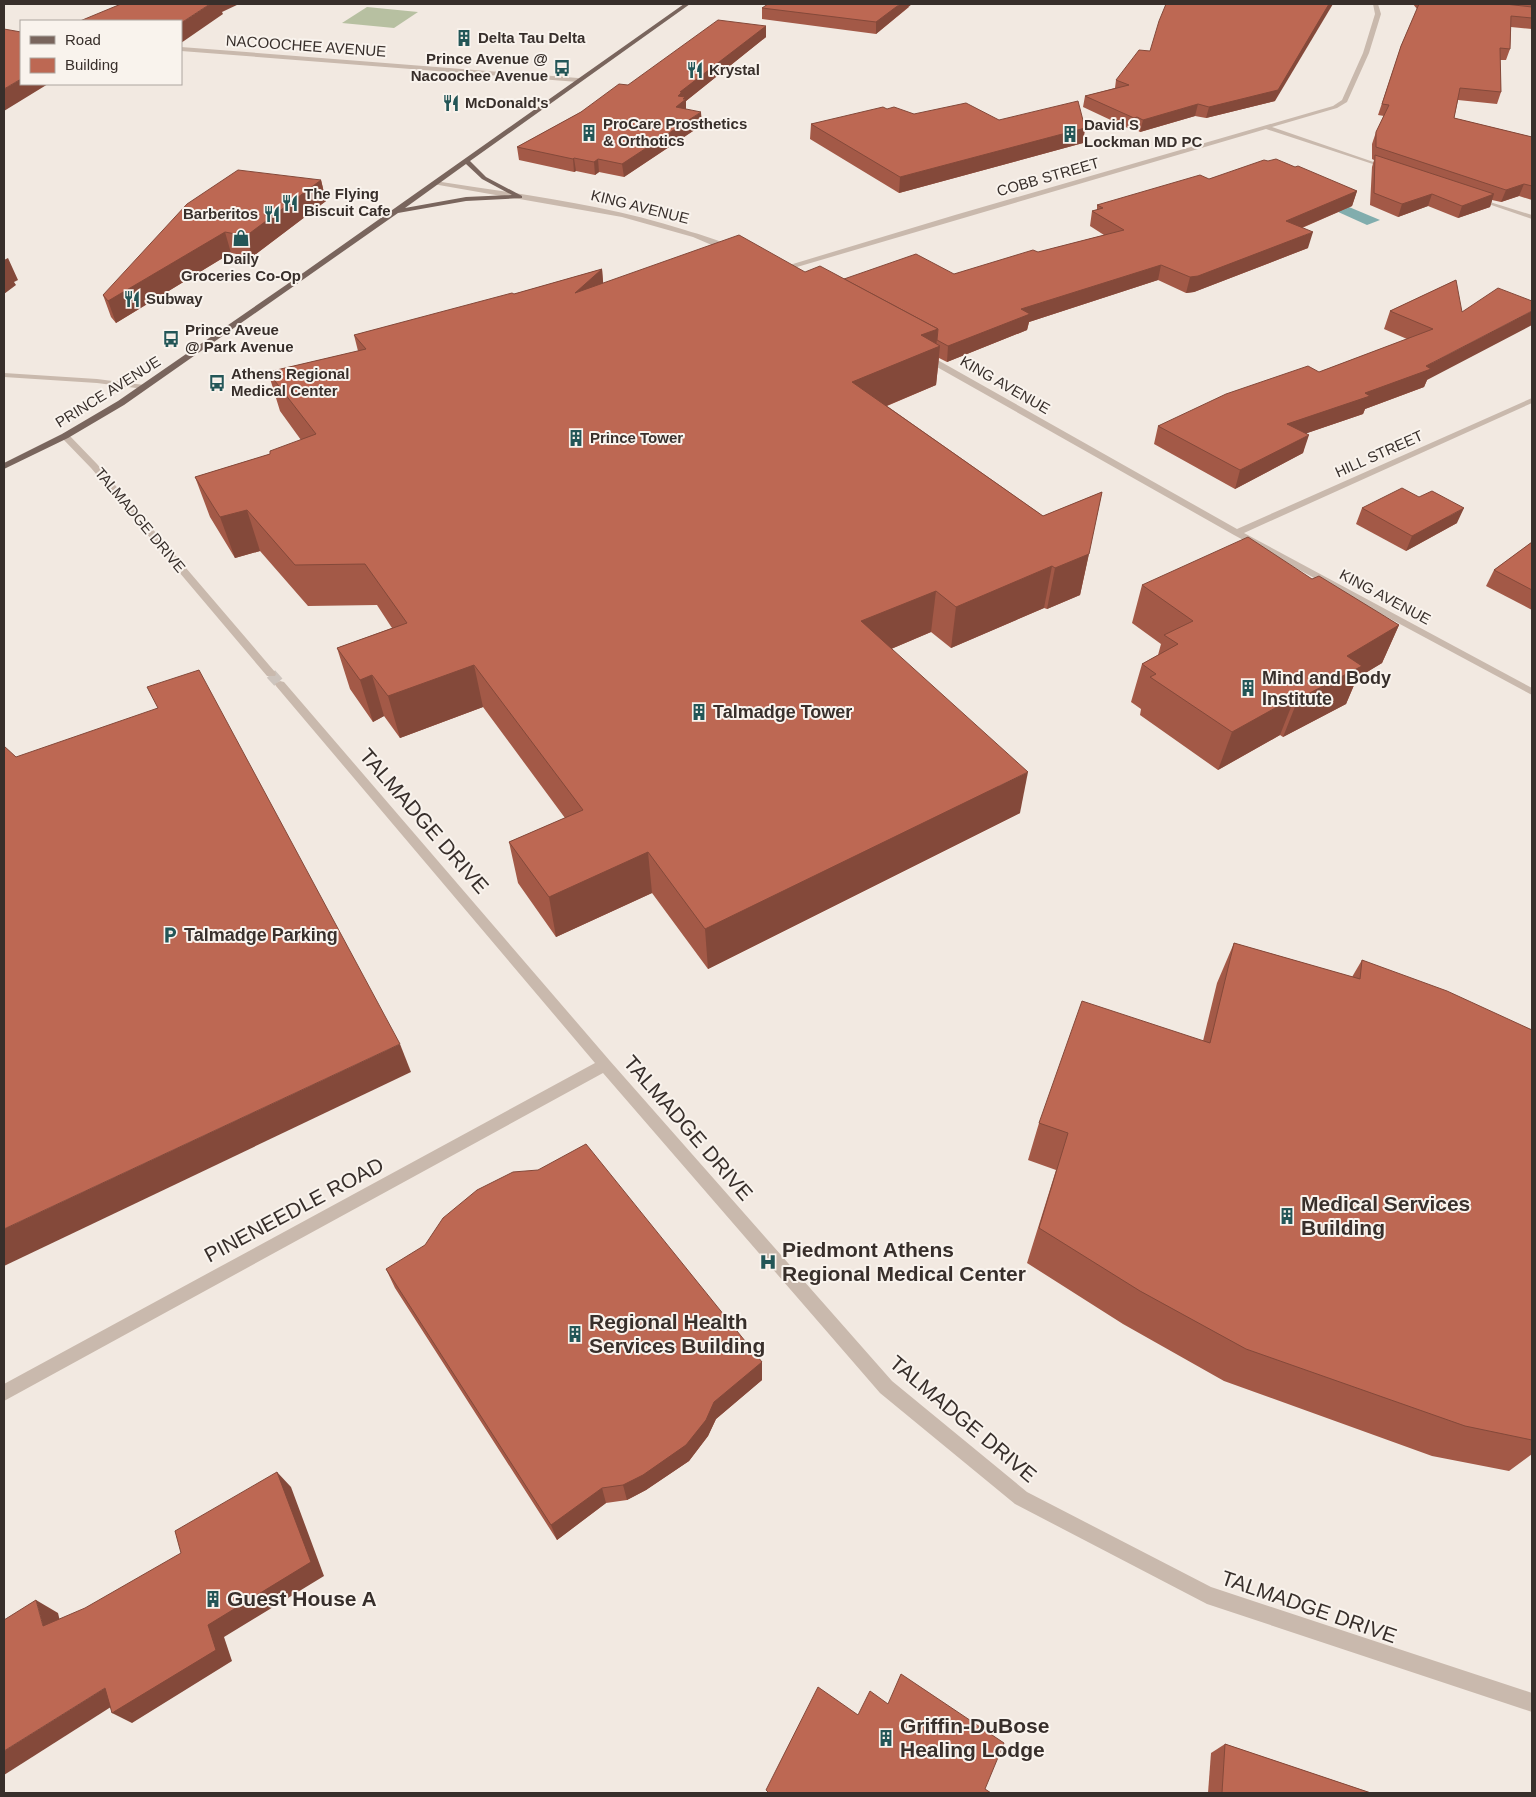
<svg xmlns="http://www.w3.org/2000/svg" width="1536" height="1797" font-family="Helvetica,sans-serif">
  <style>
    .green { fill: #b7c0a1 }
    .water { fill: #81adad }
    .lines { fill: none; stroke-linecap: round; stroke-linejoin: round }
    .minor-tunnel { stroke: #cdc4bd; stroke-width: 11; stroke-dasharray: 11 5.5; stroke-linecap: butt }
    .minor { fill: #c9b9ad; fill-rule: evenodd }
    .major { fill: #79655d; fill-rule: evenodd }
    .wall { fill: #a35947 }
    .shaded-wall { fill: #84493a }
    .building { fill: #bd6853; stroke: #84493a }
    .labels { text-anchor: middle; stroke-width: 4; stroke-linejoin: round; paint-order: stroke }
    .far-poi-label { font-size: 15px; font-weight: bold; fill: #382f2b; stroke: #f9f3ed; text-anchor: start }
    .far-street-label { font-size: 15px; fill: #382f2b; stroke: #f9f3ed }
    .poi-label { font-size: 18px; font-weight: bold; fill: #382f2b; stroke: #f9f3ed; text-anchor: start }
    .near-street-label { font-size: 21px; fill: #382f2b; stroke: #f9f3ed }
    .near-poi-label { font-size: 21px; font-weight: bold; fill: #382f2b; stroke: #f9f3ed; text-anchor: start }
  </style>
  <rect width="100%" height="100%" fill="#f2e9e1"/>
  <polygon class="green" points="367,7 418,12 394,28 342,23"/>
  <polygon class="water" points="1349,207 1380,220 1367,225 1336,211"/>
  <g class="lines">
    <polyline class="minor-tunnel" points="271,674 280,684"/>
    <g class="minor">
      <polygon points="1373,4 1378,4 1381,14 1369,53 1347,102 1337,108 1272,127 1391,168 1391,170 1266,129 780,272 773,270 955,215 1333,106 1342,100 1363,53 1375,14"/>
      <polygon points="181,47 578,78 581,80 578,82 181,51"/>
      <path d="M435 181C519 194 604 204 685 230 701 235 722 240 735 250L728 252 693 237 622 217 433 184V182Z"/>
      <polygon points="1474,197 1532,215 1532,219 1474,199"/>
      <polygon points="921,354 927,354 1237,529 1532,398 1532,403 1244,533 1532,688 1532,695 1234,535 921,358"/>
      <polygon points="4,373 97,379 144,385 148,387 144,389 97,383 4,377"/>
      <polygon points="65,433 68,434 97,464 275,672 276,674 275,676 267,676 91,468 62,438 62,434"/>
      <polygon points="280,681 284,682 610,1061 892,1381 1027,1492 1211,1587 1532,1693 1532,1712 1207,1604 1015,1504 880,1393 603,1073 4,1401 4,1384 595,1063 276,686 275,684"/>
    </g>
    <path class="major" d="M684 4H690L470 161 486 177 522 196V198L466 201 398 213 124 405 68 438 4 469V463L62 434 118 401 286 285ZM466 164 482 179 512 195 466 197 405 208Z"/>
  </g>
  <g class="wall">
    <polygon points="1413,4 1532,4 1532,29 1511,27 1510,49 1506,60 1500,60 1501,92 1497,104 1458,100 1454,118 1532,137 1532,200 1519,196 1501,202 1492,200 1490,207 1458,218 1428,206 1398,217 1370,205 1372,167 1374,160 1372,159 1372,144 1376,132 1384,116 1378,115 1401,46 1417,9"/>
    <polygon points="909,7 876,34 762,19 762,8"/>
    <polygon points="766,26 766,37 686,101 686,109 702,125 624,177 599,172 595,175 576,171 574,172 519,160 517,147 581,112"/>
    <polygon points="1116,80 1275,101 1206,118 1195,116 1140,132 1135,129 1132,130 1083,107 1085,96 1115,88"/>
    <polygon points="887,109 914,114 999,120 1085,128 1083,143 899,193 810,139 811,124"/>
    <polygon points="1268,161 1295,167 1357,191 1352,206 1302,228 1308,248 1194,292 1186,293 1158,280 1029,322 1027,330 947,362 939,358 936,385 887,406 1043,516 1102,492 1080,595 1047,609 1044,608 951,648 931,632 891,649 1020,813 708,969 652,893 556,937 518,883 509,842 565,818 483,707 400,738 384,716 373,722 350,689 337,648 392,628 377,605 308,606 260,551 235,558 210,517 195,477 270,454 301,440 280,411 268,372 358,351 354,335 514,294 602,269 603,283 805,272 844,279 954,274 1104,235 1090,226 1092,211 1097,210 1097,205 1209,179"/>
    <polygon points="321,180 326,201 252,257 231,253 116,323 111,317 103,295"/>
    <polygon points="1456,280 1427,380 1424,387 1365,409 1363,414 1307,433 1303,453 1235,489 1154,444 1158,426 1319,372 1407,339 1384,329 1390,311"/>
    <polygon points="1419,497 1457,523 1406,551 1356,524 1362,508"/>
    <polygon points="1532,542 1532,610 1486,586 1494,570"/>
    <polygon points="1312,579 1399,625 1382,663 1357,678 1346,704 1283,737 1280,735 1218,770 1140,715 1141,709 1131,702 1142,664 1158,655 1161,644 1132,623 1142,585"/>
    <polygon points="1234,943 1352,977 1362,960 1532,1030 1532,1454 1509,1471 1432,1456 1224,1381 1123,1324 1027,1263 1056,1170 1028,1160 1039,1123 1203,1041 1217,983"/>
    <polygon points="386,1269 762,1362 762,1380 716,1419 708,1436 689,1461 646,1490 627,1500 606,1503 557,1540 395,1288"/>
    <polygon points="1225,1744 1371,1793 1208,1793 1211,1753"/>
  </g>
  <g class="shaded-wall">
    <polygon points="210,4 239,4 222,12 223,14 181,43 181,23"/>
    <polygon points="900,4 912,4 876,34 876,22"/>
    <polygon points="1329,4 1333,4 1275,101 1206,118 1209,107"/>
    <polygon points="766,26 766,37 686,101 686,112 676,107 678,96 680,92"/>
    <polygon points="21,79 21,84 48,84 4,111 4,89"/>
    <polygon points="1198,104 1195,116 1140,132 1143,120"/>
    <polygon points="701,112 702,125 624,177 622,164"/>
    <polygon points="1137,117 1135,129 1132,130 1134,118"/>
    <polygon points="1085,128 1083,143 899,193 900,177"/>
    <polygon points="574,158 576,171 574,172 573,159"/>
    <polygon points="598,159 599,172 595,175 594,162"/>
    <polygon points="321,180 326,201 252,257 246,236"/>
    <polygon points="1524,184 1519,196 1501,202 1506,190"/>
    <polygon points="1357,191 1352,206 1282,236 1286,221"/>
    <polygon points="1432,194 1428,206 1398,217 1402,204"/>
    <polygon points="1494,194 1490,207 1458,218 1462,206"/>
    <polygon points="225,232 231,253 116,323 108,301"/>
    <polygon points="1313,232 1308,248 1194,292 1186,293 1190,277"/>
    <polygon points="8,258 18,280 14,282 16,285 4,294 4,260"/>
    <polygon points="1161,265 1158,280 1029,322 1027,330 947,362 948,346 1021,309"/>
    <polygon points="602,269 605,306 575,293"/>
    <polygon points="1532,311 1532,325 1427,380 1424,387 1365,409 1363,414 1281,442 1287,424 1426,366"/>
    <polygon points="938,329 936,348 940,346 936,385 850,421 852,382 921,335"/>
    <polygon points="1309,435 1303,453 1235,489 1240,470"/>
    <polygon points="1464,508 1457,523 1406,551 1412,536"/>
    <polygon points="247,510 260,551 235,558 220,517"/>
    <polygon points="1089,554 1080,595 1047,609 1055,568"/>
    <polygon points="1052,566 1044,608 951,648 956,607"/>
    <polygon points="936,591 931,632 858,663 861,621"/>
    <polygon points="1399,625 1382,663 1357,678 1346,704 1283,737 1298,699 1347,656"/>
    <polygon points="474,665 483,707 400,738 388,696"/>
    <polygon points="372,675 384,716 373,722 360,680"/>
    <polygon points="1295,697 1280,735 1218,770 1232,732"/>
    <polygon points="1028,772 1020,813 708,969 705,929"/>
    <polygon points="648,852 652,893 556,937 549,897"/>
    <polygon points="400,1044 411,1072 4,1266 4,1229"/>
    <polygon points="762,1362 762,1380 716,1419 708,1436 689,1461 646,1490 627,1500 623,1485 714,1402"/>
    <polygon points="277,1472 291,1487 324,1576 224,1637 232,1661 132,1723 112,1713 208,1625"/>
    <polygon points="602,1488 606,1503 557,1540 551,1525"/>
    <polygon points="36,1600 58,1613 64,1638 43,1626"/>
    <polygon points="105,1688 125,1698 4,1775 4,1751"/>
  </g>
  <g class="building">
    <polygon points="121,4 210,4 181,23 181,21 80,21"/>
    <polygon points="768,4 900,4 876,22 762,8"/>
    <polygon points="1166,4 1329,4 1278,90 1209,107 1198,104 1143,120 1137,117 1134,118 1085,96 1129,85 1116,80 1139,50 1150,51 1159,21"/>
    <polygon points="1419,4 1505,4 1532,7 1532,18 1511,16 1510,49 1500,48 1501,92 1460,88 1454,118 1532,137 1532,186 1524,184 1506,190 1376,147 1376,132 1389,105 1382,104 1401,46"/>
    <polygon points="718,20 766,26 680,92 682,92 678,96 685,97 683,99 686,99 676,107 701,112 622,164 598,159 594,162 574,158 573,159 517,147 581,112 619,84 628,85"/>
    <polygon points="4,29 21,32 21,79 4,89"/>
    <polygon points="1078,101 1085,128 900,177 811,124 883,107 887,109 894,107 914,114 966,103 999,120"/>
    <polygon points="1375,155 1494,194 1462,206 1432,194 1402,204 1374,193"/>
    <polygon points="1276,159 1295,167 1298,166 1357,191 1286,221 1313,232 1198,276 1190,277 1161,265 1021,309 1030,314 948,346 937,340 938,329 844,279 916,254 954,274 1033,250 1038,252 1124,230 1092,211 1103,208 1097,205 1200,175 1209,179 1264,160 1268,161"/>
    <polygon points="238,170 321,180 246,236 225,232 108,301 103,295 187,204"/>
    <polygon points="739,235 805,272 820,266 938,329 921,335 940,346 852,382 1043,516 1102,492 1089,554 1055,568 1052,566 956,607 936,591 861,621 1028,772 705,929 648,852 549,897 509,842 583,810 474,665 388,696 372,675 360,680 337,648 407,623 365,564 295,565 247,510 220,517 195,477 270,454 270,451 316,434 268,372 366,349 354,335 512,293 514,294 602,269 575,293"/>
    <polygon points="1456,280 1462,312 1498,288 1532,301 1532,311 1426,366 1431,369 1365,393 1370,396 1287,424 1309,435 1240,470 1158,426 1226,394 1308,366 1319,372 1433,329 1390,311"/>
    <polygon points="1402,488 1419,497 1432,491 1464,508 1412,536 1362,508"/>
    <polygon points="1248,537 1312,579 1319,576 1399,625 1347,656 1362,666 1298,699 1295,697 1232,732 1150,677 1156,674 1142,664 1178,644 1164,635 1193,621 1142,585"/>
    <polygon points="1532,542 1532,590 1494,570"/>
    <polygon points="199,670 400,1044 4,1229 4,746 16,757 158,708 147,687"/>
    <polygon points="1234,943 1360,979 1362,960 1447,991 1532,1030 1532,1440 1465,1426 1246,1349 1140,1291 1039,1228 1068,1133 1039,1123 1082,1001 1210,1043"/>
    <polygon points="586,1144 762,1362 714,1402 706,1420 686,1445 643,1475 623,1485 602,1488 551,1525 386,1269 425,1245 443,1218 477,1190 513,1172 538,1170"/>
    <polygon points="277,1472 311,1562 208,1625 216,1650 112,1713 105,1688 4,1751 4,1620 36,1600 43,1626 85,1608 181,1553 175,1531"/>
    <polygon points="901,1674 1004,1743 985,1789 991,1793 769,1793 766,1790 818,1687 858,1715 870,1691 888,1704"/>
    <polygon points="1225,1744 1371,1793 1222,1793"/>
  </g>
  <defs>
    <g id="building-bare" transform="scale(1.35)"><path d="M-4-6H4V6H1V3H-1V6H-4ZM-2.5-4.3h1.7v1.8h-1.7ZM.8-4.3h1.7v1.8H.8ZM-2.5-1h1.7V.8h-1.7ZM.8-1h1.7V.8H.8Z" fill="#235657" stroke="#f9f3ed" stroke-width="2.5" paint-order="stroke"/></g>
    <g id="bus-bare" transform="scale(1.35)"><path d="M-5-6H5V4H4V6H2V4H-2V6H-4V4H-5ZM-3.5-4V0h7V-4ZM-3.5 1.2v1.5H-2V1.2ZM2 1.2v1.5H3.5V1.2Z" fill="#235657" stroke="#f9f3ed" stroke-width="2.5" paint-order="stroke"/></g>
    <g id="restaurant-bare" transform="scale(1.35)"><path d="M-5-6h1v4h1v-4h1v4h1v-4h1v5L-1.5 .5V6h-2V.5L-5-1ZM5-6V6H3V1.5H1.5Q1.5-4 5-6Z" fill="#235657" stroke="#f9f3ed" stroke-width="2.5" paint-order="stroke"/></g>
    <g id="shop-bare" transform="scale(1.35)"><path d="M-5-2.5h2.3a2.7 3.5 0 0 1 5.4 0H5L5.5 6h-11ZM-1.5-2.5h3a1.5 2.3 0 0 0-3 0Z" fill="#235657" stroke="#f9f3ed" stroke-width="2.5" paint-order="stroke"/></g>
    <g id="parking-bare" transform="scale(1.35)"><path d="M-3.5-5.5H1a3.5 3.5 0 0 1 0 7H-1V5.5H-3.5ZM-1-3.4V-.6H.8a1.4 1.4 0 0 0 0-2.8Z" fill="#235657" stroke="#f9f3ed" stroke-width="2.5" paint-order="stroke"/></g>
    <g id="hospital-bare" transform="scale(1.35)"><path d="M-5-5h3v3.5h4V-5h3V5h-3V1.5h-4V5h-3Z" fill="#235657" stroke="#f9f3ed" stroke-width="2.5" paint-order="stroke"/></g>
  </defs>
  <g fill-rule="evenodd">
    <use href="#building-bare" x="464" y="38"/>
    <use href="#bus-bare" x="562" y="68"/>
    <use href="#restaurant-bare" x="695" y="70"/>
    <use href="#restaurant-bare" x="451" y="103"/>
    <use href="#building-bare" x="589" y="133"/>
    <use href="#building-bare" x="1070" y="134"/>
    <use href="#restaurant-bare" x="290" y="203"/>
    <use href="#restaurant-bare" x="272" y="214"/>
    <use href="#shop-bare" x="241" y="238"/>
    <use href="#restaurant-bare" x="132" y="299"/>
    <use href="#bus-bare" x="171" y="339"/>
    <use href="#bus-bare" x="217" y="383"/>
    <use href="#building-bare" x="576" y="438"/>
    <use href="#building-bare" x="1248" y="688"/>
    <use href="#building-bare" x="699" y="712"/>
    <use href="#parking-bare" x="170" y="935"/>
    <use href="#building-bare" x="1287" y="1216"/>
    <use href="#hospital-bare" x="768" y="1262"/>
    <use href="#building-bare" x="575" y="1334"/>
    <use href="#building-bare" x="213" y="1599"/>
    <use href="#building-bare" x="886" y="1738"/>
  </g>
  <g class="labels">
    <g class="far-poi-label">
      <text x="478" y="43">Delta Tau Delta</text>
      <text x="548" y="64" text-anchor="end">Prince Avenue @<tspan x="548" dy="17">Nacoochee Avenue</tspan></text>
      <text x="709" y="75">Krystal</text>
      <text x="465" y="108">McDonald's</text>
      <text x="603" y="129">ProCare Prosthetics<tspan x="603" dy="17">&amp; Orthotics</tspan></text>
      <text x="1084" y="130">David S<tspan x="1084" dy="17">Lockman MD PC</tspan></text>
      <text x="304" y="199">The Flying<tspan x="304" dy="17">Biscuit Cafe</tspan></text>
      <text x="258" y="219" text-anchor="end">Barberitos</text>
      <text x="241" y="264" text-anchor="middle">Daily<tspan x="241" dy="17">Groceries Co-Op</tspan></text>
      <text x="146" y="304">Subway</text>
      <text x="185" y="335">Prince Aveue<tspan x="185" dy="17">@ Park Avenue</tspan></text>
      <text x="231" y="379">Athens Regional<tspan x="231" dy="17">Medical Center</tspan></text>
      <text x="590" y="443">Prince Tower</text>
    </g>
    <g class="far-street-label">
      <text transform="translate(306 46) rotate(4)" y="5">NACOOCHEE AVENUE</text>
      <text transform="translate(1048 177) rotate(-16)" y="5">COBB STREET</text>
      <text transform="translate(640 207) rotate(14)" y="5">KING AVENUE</text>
      <text transform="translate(1005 385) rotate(30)" y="5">KING AVENUE</text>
      <text transform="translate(108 392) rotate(-32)" y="5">PRINCE AVENUE</text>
      <text transform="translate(1379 454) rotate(-24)" y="5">HILL STREET</text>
      <text transform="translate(140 520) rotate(50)" y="5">TALMADGE DRIVE</text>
      <text transform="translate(1385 597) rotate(28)" y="5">KING AVENUE</text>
    </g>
    <g class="poi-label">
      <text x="1262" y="684">Mind and Body<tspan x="1262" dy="21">Institute</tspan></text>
      <text x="713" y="718">Talmadge Tower</text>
      <text x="184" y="941">Talmadge Parking</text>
    </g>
    <g class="near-street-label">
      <text transform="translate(424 821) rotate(49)" y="7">TALMADGE DRIVE</text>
      <text transform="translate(688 1128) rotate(49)" y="7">TALMADGE DRIVE</text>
      <text transform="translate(294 1210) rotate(-28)" y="7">PINENEEDLE ROAD</text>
      <text transform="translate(963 1419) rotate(40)" y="7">TALMADGE DRIVE</text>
      <text transform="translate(1309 1607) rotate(19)" y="7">TALMADGE DRIVE</text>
    </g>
    <g class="near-poi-label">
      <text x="1301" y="1211">Medical Services<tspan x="1301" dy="24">Building</tspan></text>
      <text x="782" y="1257">Piedmont Athens<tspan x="782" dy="24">Regional Medical Center</tspan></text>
      <text x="589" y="1329">Regional Health<tspan x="589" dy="24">Services Building</tspan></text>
      <text x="227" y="1606">Guest House A</text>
      <text x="900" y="1733">Griffin-DuBose<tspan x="900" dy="24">Healing Lodge</tspan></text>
    </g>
  </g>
  <rect width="1536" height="1797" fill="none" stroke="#382f2b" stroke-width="10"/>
  <rect x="20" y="20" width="162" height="65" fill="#f9f3ed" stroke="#aca59f"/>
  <rect x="30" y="36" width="25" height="8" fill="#79655d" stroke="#aca59f"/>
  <text x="65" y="45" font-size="15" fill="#382f2b">Road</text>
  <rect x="30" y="58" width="25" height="15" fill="#bd6853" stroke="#aca59f"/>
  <text x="65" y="70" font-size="15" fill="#382f2b">Building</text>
</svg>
